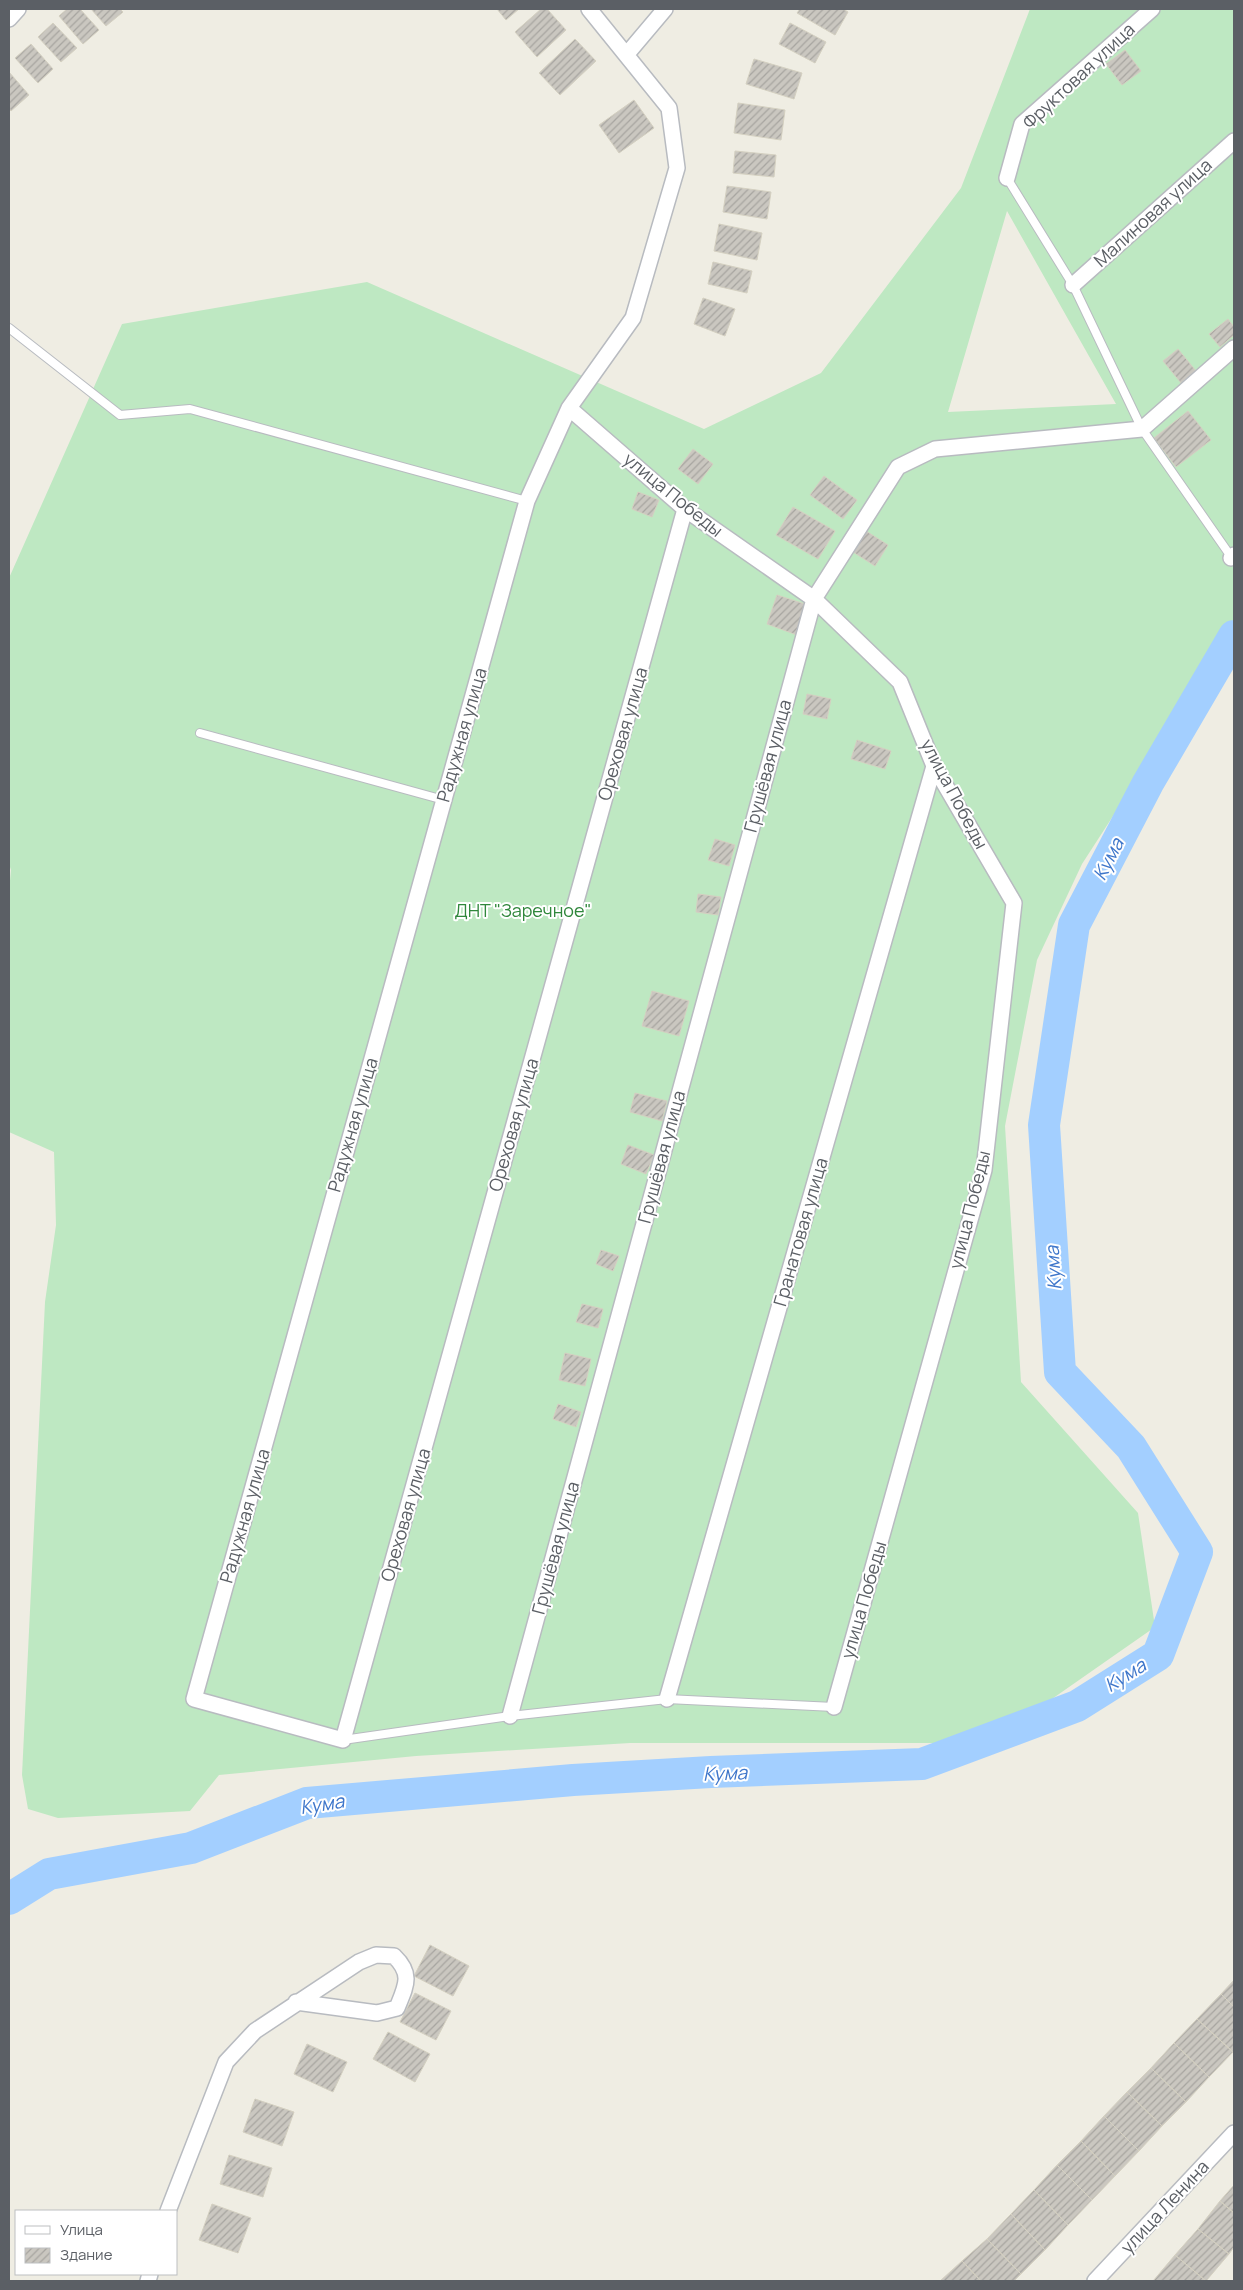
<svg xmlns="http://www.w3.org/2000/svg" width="1243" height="2290" viewBox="0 0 1243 2290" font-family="Manrope,sans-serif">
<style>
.garden{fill:#bee8c2;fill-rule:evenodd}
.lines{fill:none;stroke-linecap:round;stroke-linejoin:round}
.river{stroke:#a3cfff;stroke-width:32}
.building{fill:url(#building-hatch);stroke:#d4d0c1}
.lane-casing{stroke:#b8bbc0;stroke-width:10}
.street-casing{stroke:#b8bbc0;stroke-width:18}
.lane{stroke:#fff;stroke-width:8}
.street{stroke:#fff;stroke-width:15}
.labels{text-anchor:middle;stroke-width:4;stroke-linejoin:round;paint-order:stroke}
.street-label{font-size:18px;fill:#5b5f65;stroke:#fff}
.park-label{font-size:18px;fill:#30873c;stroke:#fff}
.water-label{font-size:19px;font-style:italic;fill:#3e76ca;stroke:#fff}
</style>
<defs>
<pattern id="building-hatch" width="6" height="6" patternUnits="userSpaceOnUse" patternTransform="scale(1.25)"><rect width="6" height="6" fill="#cac7c0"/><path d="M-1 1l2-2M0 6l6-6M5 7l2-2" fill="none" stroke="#a7a5a0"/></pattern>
</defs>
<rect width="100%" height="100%" fill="#efede3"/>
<path class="garden" d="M 1030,9 L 1234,9 L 1234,629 L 1082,864 L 1037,960 L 1005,1126 L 1021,1382 L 1138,1513 L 1155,1627 L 1049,1701 L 944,1743 L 630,1743 L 416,1756 L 219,1775 L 190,1811 L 58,1818 L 28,1809 L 22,1775 L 45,1302 L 56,1225 L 54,1152 L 9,1132 L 9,891 L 11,870 L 9,864 L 9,578 L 122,324 L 367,282 L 704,429 L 821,373 L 961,188 ZM 1007,211 L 1116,404 L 948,412 Z"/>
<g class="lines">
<path class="river" d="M 9,1899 L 49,1874 L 191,1848 L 307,1803 L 573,1780 L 711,1772 L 922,1764 L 1077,1706 L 1158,1655 L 1197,1552 L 1131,1447 L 1060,1372 L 1044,1125 L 1074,925 L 1148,783 L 1234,636"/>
</g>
<path class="building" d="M 67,9 L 80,9 L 99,30 L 83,44 L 59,16 Z
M 91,9 L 120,9 L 123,12 L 106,26 Z
M 497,9 L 519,9 L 506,20 Z
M 541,9 L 547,9 L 566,30 L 537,57 L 515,32 Z
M 800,9 L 843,9 L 848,12 L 835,35 L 797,13 Z
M 53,23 L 77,48 L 61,62 L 38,37 Z
M 790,23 L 826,42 L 815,63 L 779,44 Z
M 575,39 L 596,61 L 560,95 L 539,73 Z
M 31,44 L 53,69 L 38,83 L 15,58 Z
M 1125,50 L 1141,71 L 1122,85 L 1106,64 Z
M 754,59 L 802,73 L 794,99 L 746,84 Z
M 9,72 L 29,95 L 11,111 L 9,108 Z
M 634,100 L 654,128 L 619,153 L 599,125 Z
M 738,103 L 785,110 L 781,140 L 734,133 Z
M 735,151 L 776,155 L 774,177 L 733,173 Z
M 727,186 L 771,192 L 767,219 L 723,212 Z
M 719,224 L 762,233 L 757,260 L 714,251 Z
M 713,262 L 752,271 L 747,293 L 708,284 Z
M 703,298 L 735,309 L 725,336 L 694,324 Z
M 1228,319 L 1234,327 L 1234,335 L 1220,347 L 1209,334 Z
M 1178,349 L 1196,371 L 1181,383 L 1163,361 Z
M 1188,411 L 1211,440 L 1176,467 L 1154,438 Z
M 693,449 L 713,464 L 698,484 L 678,469 Z
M 824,476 L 857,500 L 843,519 L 810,495 Z
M 638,492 L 659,500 L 652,517 L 632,509 Z
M 793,507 L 835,531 L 818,559 L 776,535 Z
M 866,531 L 888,545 L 875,566 L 853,552 Z
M 777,595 L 808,605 L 797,635 L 767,624 Z
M 807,694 L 831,699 L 827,719 L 803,714 Z
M 857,740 L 891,751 L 885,769 L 851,759 Z
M 715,839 L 735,845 L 729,866 L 708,860 Z
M 698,894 L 721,897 L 718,915 L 696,912 Z
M 652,991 L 689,1001 L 679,1036 L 642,1026 Z
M 635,1093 L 667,1101 L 662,1121 L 630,1112 Z
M 628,1145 L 654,1155 L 646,1174 L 621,1164 Z
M 601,1250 L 619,1256 L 613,1271 L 596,1264 Z
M 582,1304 L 603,1309 L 598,1328 L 576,1322 Z
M 565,1353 L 591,1359 L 585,1386 L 559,1380 Z
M 558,1404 L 581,1412 L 576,1427 L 553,1419 Z
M 430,1945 L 469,1966 L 453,1996 L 414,1976 Z
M 1234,1980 L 1234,2007 L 1221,1994 Z
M 415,1993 L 451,2011 L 436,2040 L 400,2022 Z
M 1221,1994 L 1234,2007 L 1234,2050 L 1233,2052 L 1197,2019 Z
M 1197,2019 L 1233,2052 L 1209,2077 L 1174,2043 Z
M 388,2032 L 430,2054 L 415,2082 L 373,2059 Z
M 1174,2043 L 1209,2077 L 1186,2102 L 1151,2068 Z
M 307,2044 L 347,2062 L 333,2092 L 294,2074 Z
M 1151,2068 L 1186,2102 L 1162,2126 L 1127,2092 Z
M 1127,2092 L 1162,2126 L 1139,2151 L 1104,2116 Z
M 255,2099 L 294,2112 L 282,2146 L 243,2132 Z
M 1104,2116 L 1139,2151 L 1115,2176 L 1081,2141 Z
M 1081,2141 L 1115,2176 L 1092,2200 L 1057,2165 Z
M 229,2155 L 272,2168 L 263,2197 L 220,2184 Z
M 1057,2165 L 1092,2200 L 1068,2225 L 1034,2190 Z
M 1234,2185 L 1234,2213 L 1220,2201 Z
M 1034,2190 L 1068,2225 L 1045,2250 L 1011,2214 Z
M 1220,2201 L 1234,2213 L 1234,2247 L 1229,2254 L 1198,2229 Z
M 212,2204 L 251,2218 L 238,2253 L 199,2240 Z
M 1011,2214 L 1045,2250 L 1021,2274 L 987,2239 Z
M 1198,2229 L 1229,2254 L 1206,2281 L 1175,2255 Z
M 987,2239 L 1021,2274 L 1014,2281 L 981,2281 L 962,2261 Z
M 1175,2255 L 1206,2281 L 1153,2281 Z
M 962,2261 L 981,2281 L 940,2281 Z"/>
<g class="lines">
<defs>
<path id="lane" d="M 1007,178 L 1073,285 L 1142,429 L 1232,558
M 9,328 L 120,415 L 190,409 L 527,501
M 200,733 L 444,800
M 343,1740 L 510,1716 L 667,1699 L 834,1707"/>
<path id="street" d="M 589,9 L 669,108 L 677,168 L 633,318 L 569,408 L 527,501 L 194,1699 L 343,1740 L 685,509
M 9,19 L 18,9
M 627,54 L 665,9
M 1007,178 L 1022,124 L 1152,9
M 1073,285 L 1234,141
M 569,408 L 685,509 L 814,599 L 900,682 L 934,766 L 1014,903 L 984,1170 L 834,1707
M 1231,558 L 1234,555
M 667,1699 L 934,766
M 510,1716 L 814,599 L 898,467 L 935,449 L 1142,429 L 1234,348
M 168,2211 L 226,2062 L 255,2031 L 359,1962 L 376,1955 L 394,1956 C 413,1974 406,1986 397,2008 L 377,2013 L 296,2002
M 148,2281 L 150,2274
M 1095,2281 L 1234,2133"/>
</defs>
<use href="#lane" class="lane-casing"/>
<use href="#street" class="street-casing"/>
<use href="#lane" class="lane"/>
<use href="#street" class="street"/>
</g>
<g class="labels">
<g class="street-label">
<text transform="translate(1079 76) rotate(-43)" y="6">Фруктовая улица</text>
<text transform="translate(1153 213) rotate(-42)" y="6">Малиновая улица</text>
<text transform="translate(673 495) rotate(39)" y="6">улица Победы</text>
<text transform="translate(623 734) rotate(-74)" y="6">Ореховая улица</text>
<text transform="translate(462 735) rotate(-74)" y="6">Радужная улица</text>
<text transform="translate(768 766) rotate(-75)" y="6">Грушёвая улица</text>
<text transform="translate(954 794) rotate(62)" y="6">улица Победы</text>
<text transform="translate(353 1125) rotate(-74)" y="6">Радужная улица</text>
<text transform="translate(514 1125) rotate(-74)" y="6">Ореховая улица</text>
<text transform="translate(662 1157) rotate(-75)" y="6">Грушёвая улица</text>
<text transform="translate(970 1210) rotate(-76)" y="6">улица Победы</text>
<text transform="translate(801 1232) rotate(-74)" y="6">Гранатовая улица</text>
<text transform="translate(406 1515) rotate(-74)" y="6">Ореховая улица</text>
<text transform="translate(245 1516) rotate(-74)" y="6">Радужная улица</text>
<text transform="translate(556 1548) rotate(-75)" y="6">Грушёвая улица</text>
<text transform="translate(864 1600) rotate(-74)" y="6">улица Победы</text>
<text transform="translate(1165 2207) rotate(-47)" y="6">улица Ленина</text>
</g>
<g class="park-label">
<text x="523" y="917">ДНТ "Заречное"</text>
</g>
<g class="water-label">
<text transform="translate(1108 859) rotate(-63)" y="7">Кума</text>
<text transform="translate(1053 1268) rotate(-94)" y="7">Кума</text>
<text transform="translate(1125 1675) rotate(-32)" y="7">Кума</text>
<text transform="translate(725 1773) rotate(-2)" y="7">Кума</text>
<text transform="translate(322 1804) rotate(-9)" y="7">Кума</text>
</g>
</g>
<rect width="1243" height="2290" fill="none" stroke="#5b5f65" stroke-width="20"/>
<rect x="15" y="2210" width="162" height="65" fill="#ffffff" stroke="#bdbfc1"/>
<rect x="25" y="2226" width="25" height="8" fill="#ffffff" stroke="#bdbfc1"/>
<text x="60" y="2235" font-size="15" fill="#5b5f65">Улица</text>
<rect x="25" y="2248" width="25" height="15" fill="url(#building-hatch)" stroke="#bdbfc1"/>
<text x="60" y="2260" font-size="15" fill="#5b5f65">Здание</text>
</svg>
